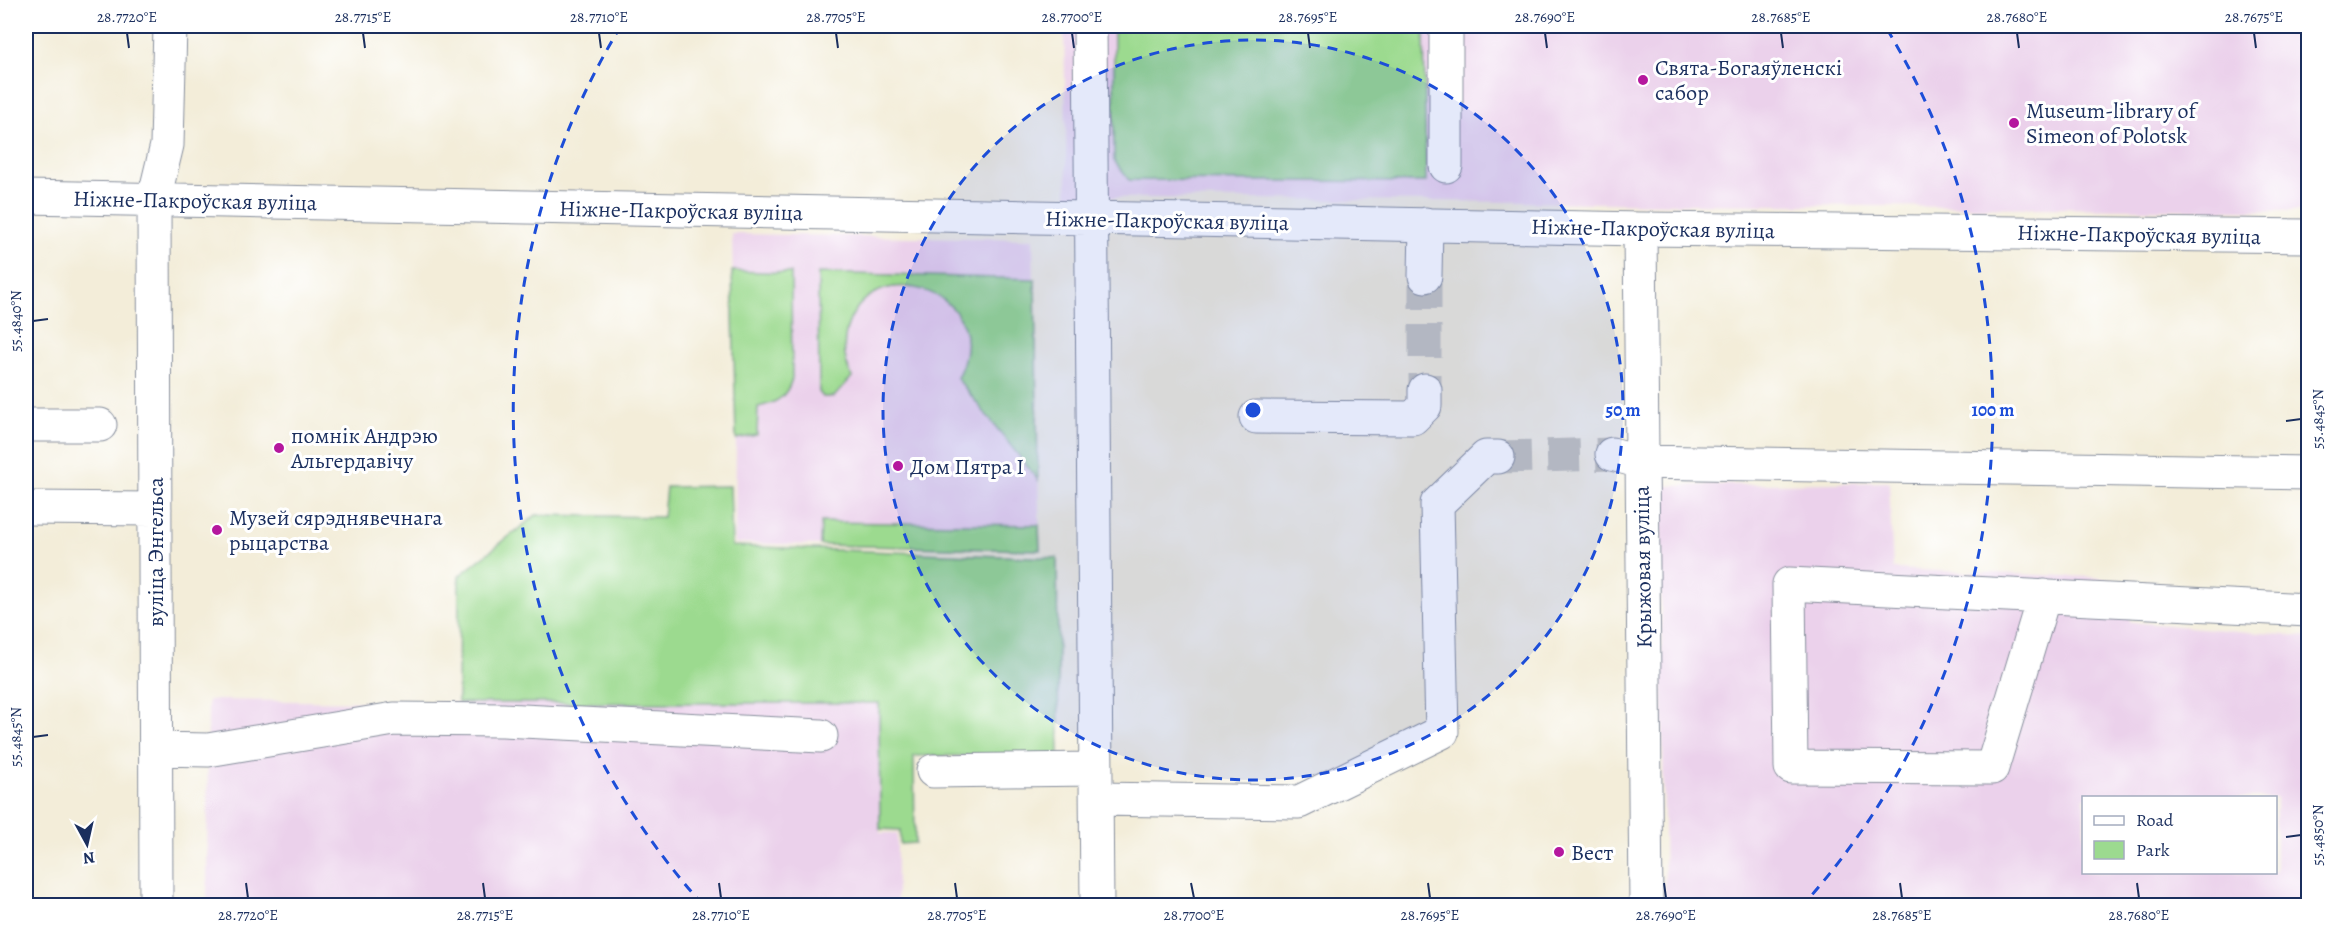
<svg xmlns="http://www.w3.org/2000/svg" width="2334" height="931" viewBox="0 0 2334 931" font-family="Alegreya,serif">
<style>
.built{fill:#ebd1eb;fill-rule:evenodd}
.green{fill:#9cda8f;stroke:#5c8476;stroke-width:1.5}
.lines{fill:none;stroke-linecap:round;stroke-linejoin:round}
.minor-tunnel{stroke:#c8c7c0;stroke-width:33;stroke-dasharray:33 16;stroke-linecap:butt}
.minor-casing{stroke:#878e9c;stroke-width:35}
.minor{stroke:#fff;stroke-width:33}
.ticks{fill:none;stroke:#1b2f5e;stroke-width:2}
.ring{fill:none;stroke:#1d4ed8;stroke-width:3;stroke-dasharray:10 8}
.poi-dot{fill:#b5179e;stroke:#fff;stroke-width:2}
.labels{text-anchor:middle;stroke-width:6;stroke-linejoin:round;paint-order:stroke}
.poi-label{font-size:22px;fill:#1b2f5e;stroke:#fff;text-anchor:start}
.street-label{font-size:22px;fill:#1b2f5e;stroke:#fff}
.centre{fill:#1d4ed8;stroke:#fff;stroke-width:3}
.ring-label{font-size:18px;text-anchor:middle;font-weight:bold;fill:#1d4ed8;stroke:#fff;stroke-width:6;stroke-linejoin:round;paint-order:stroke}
.neatline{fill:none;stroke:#1b2f5e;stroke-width:2}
.ticks-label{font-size:15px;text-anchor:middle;fill:#1b2f5e}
</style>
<rect width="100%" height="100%" fill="#fff"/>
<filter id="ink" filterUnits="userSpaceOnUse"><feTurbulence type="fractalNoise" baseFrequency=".0167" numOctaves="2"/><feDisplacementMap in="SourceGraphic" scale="12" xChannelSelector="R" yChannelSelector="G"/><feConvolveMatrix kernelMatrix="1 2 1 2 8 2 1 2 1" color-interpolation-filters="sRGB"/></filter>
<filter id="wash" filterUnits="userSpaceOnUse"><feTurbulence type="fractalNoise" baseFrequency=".008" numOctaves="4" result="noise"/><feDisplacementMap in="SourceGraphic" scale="24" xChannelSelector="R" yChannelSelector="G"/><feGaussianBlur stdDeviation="1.35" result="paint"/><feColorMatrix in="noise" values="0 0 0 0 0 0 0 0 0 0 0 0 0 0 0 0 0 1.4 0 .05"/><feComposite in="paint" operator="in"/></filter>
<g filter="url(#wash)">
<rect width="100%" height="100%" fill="#f3edd9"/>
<path class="built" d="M 1064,26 L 2308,26 L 2308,211 L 1067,197 Z
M 732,234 L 1033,239 L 1040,550 L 735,543 L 736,439 Z
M 1889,482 L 1893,569 L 2091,577 L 2126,582 L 2130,622 L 2308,637 L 2308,905 L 1665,905 L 1660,486 ZM 2084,798 L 2276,798 L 2276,872 L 2084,872 Z
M 467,596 L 879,602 L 880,833 L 897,833 L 897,905 L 207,906 L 208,700 L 458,703 Z"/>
<path class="green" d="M 1114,26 L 1424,26 L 1426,182 L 1129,180 L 1114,161 Z
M 732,271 L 791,273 L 792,379 C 786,398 776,403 758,407 L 757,435 L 736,439 Z
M 818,273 L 1035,279 L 1038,480 L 957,378 C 960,371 964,363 965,356 C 980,288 870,255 847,328 C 842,345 844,361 852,377 L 834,397 L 823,397 L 819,392 Z
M 730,486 L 732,546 L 1057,558 L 1059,755 L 914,756 L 915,843 L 900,844 L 900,830 L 880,829 L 879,703 L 458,703 L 459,576 L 536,515 L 663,517 L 666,487 Z
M 821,522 L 1039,525 L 1040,550 L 820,545 Z"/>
</g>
<g filter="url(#ink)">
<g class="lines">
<path class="minor-tunnel" d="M 1425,276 L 1425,390
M 1498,457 L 1612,454"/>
<defs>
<path id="minor" d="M 1090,26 L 1097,906
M 1446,166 L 1446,26
M 26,197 L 1640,229 L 2308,236
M 1640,229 L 1646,906
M 1425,276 L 1426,224
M 1256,417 L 1413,418 L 1425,406 L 1425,390
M 26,425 L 100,425
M 1612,454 L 1641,462 L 2308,473
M 26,508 L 155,509
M 2044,596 L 1992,768 L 1791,767 L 1789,584 L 2308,610
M 156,749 L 208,750 L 394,719 L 503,720 L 821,736
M 933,771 L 1096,769
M 1097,799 L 1299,802 L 1442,732 L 1437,504 L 1486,457 L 1498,457
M 156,906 L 154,199 L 167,145 L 170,26"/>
</defs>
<use href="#minor" class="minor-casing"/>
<use href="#minor" class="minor"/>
</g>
</g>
<path class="ticks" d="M 127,33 L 129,48M 363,33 L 365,48M 599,33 L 601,48M 836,33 L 838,48M 1072,33 L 1074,48M 1308,33 L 1310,48M 1545,33 L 1547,48M 1781,33 L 1783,48M 2017,33 L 2019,48M 2254,33 L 2256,48M 33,321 L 48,319M 2286,421 L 2301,419M 33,737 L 48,735M 2286,837 L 2301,835M 246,883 L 248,898M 483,883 L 485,898M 719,883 L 721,898M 955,883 L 957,898M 1191,883 L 1194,898M 1428,883 L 1430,898M 1664,883 L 1666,898M 1900,883 L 1902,898M 2137,883 L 2139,898"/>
<circle cx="1253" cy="410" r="370" fill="#1d4ed8" fill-opacity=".12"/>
<g class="ring">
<circle cx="1253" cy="410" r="370"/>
<path d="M703 905A740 740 0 0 1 619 29M1887 29A740 740 0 0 1 1803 905"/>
</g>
<g class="poi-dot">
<circle cx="1643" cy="80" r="6"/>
<circle cx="2014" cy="123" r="6"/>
<circle cx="279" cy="448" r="6"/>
<circle cx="898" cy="466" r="6"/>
<circle cx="217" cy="530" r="6"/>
<circle cx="1559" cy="852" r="6"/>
</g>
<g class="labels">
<g class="poi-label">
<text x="1655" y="75">Свята-Богаяўленскі<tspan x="1655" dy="25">сабор</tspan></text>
<text x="2026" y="118">Museum-library of<tspan x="2026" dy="25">Simeon of Polotsk</tspan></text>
<text x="291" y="443">помнік Андрэю<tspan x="291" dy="25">Альгердавічу</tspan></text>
<text x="910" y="474">Дом Пятра І</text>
<text x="229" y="525">Музей сярэднявечнага<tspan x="229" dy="25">рыцарства</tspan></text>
<text x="1571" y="860">Вест</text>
</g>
<g class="street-label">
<text transform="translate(195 200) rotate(1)" y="8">Ніжне-Пакроўская вуліца</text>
<text transform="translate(681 210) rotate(1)" y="8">Ніжне-Пакроўская вуліца</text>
<text transform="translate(1167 220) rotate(1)" y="8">Ніжне-Пакроўская вуліца</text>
<text transform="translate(1653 228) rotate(1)" y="8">Ніжне-Пакроўская вуліца</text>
<text transform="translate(2139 234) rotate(1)" y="8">Ніжне-Пакроўская вуліца</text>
<text transform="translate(155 552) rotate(-90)" y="8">вуліца Энгельса</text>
<text transform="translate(1642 567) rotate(-91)" y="8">Крыжовая вуліца</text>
</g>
</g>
<circle cx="1253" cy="410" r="9" class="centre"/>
<g class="ring-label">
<text x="1623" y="416">50 m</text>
<text x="1993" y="416">100 m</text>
</g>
<rect width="2334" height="931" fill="none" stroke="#fff" stroke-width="66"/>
<rect x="2082" y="796" width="195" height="78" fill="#ffffff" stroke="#a4acbf" stroke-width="1.5"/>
<rect x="2094" y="816" width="30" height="9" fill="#ffffff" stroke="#a4acbf" stroke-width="1.5"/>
<text x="2136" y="826" font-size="18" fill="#1b2f5e">Road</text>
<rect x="2094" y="841" width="30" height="18" fill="#9cda8f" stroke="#a4acbf" stroke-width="1.5"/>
<text x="2136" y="856" font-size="18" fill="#1b2f5e">Park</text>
<g transform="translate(87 844) rotate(172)" stroke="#ffffff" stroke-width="4.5" paint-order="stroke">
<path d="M0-4.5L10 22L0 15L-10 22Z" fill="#1b2f5e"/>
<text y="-9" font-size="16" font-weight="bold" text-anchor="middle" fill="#1b2f5e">N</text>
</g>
<rect x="33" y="33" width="2268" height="865" class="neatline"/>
<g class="ticks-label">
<text x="127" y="22">28.7720°E</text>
<text x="363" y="22">28.7715°E</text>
<text x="599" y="22">28.7710°E</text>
<text x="836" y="22">28.7705°E</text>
<text x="1072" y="22">28.7700°E</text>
<text x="1308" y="22">28.7695°E</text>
<text x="1545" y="22">28.7690°E</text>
<text x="1781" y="22">28.7685°E</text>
<text x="2017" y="22">28.7680°E</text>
<text x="2254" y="22">28.7675°E</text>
<text transform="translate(16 321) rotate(-90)" y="5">55.4840°N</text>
<text transform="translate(2318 419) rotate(-90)" y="5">55.4845°N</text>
<text transform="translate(16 737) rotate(-90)" y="5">55.4845°N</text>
<text transform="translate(2318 835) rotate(-90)" y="5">55.4850°N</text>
<text x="248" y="920">28.7720°E</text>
<text x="485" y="920">28.7715°E</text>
<text x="721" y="920">28.7710°E</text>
<text x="957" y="920">28.7705°E</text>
<text x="1194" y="920">28.7700°E</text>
<text x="1430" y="920">28.7695°E</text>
<text x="1666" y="920">28.7690°E</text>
<text x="1902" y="920">28.7685°E</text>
<text x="2139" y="920">28.7680°E</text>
</g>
</svg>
